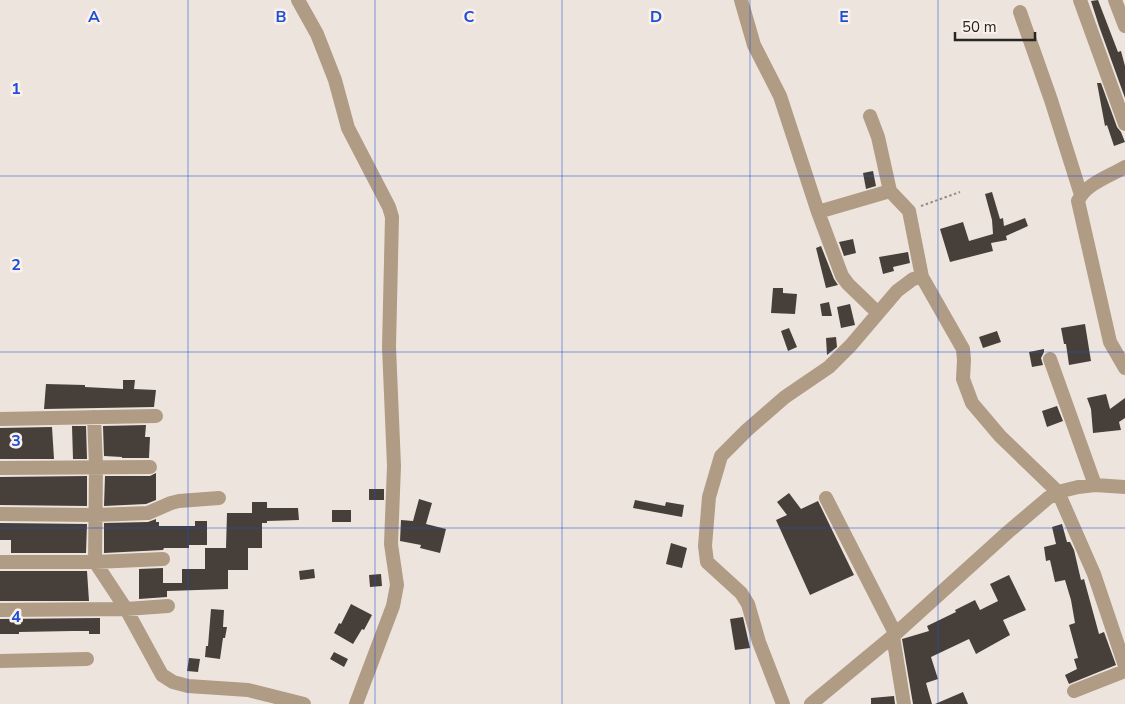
<svg xmlns="http://www.w3.org/2000/svg" width="1125" height="704" viewBox="0 0 1125 704" font-family="'Nunito Sans',sans-serif">
<style>
.building{fill:#47403a}
.lines{fill:none;stroke-linecap:round;stroke-linejoin:round}
.path{stroke:#918b86;stroke-width:2;stroke-dasharray:2.5 2.5;stroke-linecap:butt}
.minor{stroke:#b09b85;stroke-width:14}
.grid{fill:none;stroke:#1d4ed8;stroke-width:1;stroke-opacity:0.55}
.grid-label{font-size:16px;text-anchor:middle;font-weight:bold;fill:#1d4ed8;stroke:#faf2ea;stroke-width:5;stroke-linejoin:round;paint-order:stroke}
</style>
<rect width="100%" height="100%" fill="#ede5dd"/>
<path class="building" d="M 1098,0 L 1118,52 L 1121,51 L 1125,66 L 1125,98 L 1099,26 L 1091,1 Z
M 1097,83 L 1101,83 L 1117,127 L 1121,132 L 1125,142 L 1114,146 L 1107,125 L 1105,126 Z
M 873,171 L 876,186 L 866,189 L 863,173 Z
M 992,192 L 1000,219 L 1003,218 L 1004,226 L 1025,218 L 1028,226 L 1006,236 L 1007,240 L 991,243 L 993,251 L 950,262 L 940,229 L 963,222 L 969,241 L 993,234 L 992,220 L 985,194 Z
M 853,239 L 856,253 L 844,256 L 839,242 Z
M 821,246 L 834,279 L 838,285 L 826,288 L 816,248 Z
M 908,252 L 910,263 L 893,267 L 894,271 L 883,274 L 879,257 Z
M 773,288 L 783,288 L 783,293 L 797,294 L 795,314 L 771,313 Z
M 829,302 L 832,316 L 822,316 L 820,304 Z
M 850,304 L 855,325 L 841,328 L 837,307 Z
M 1085,324 L 1091,361 L 1069,365 L 1066,344 L 1064,344 L 1061,328 Z
M 789,328 L 797,347 L 788,351 L 781,331 Z
M 997,331 L 1001,342 L 983,348 L 979,337 Z
M 836,337 L 837,347 L 827,355 L 826,338 Z
M 1044,349 L 1044,352 L 1041,358 L 1043,365 L 1032,367 L 1029,352 Z
M 123,380 L 135,380 L 134,389 L 156,390 L 154,407 L 44,409 L 46,384 L 85,385 L 85,387 L 123,389 Z
M 1106,394 L 1110,409 L 1125,398 L 1125,418 L 1119,422 L 1121,430 L 1093,433 L 1091,409 L 1087,398 Z
M 1057,406 L 1063,421 L 1047,427 L 1042,411 Z
M 146,425 L 145,437 L 150,437 L 149,458 L 122,458 L 122,457 L 104,456 L 103,426 Z
M 72,426 L 86,426 L 87,459 L 73,459 Z
M 52,427 L 54,459 L 0,459 L 0,428 Z
M 156,473 L 156,500 L 146,504 L 104,506 L 105,476 L 150,476 Z
M 87,476 L 87,506 L 0,505 L 0,477 Z
M 369,489 L 384,489 L 384,500 L 369,500 Z
M 789,493 L 801,509 L 818,501 L 854,575 L 810,595 L 776,520 L 787,515 L 777,502 Z
M 419,499 L 432,503 L 426,524 L 446,529 L 440,553 L 420,548 L 421,545 L 400,541 L 401,520 L 413,521 Z
M 635,500 L 665,506 L 666,502 L 684,505 L 682,517 L 633,508 Z
M 252,502 L 267,502 L 267,508 L 298,508 L 299,520 L 267,521 L 267,523 L 262,523 L 262,548 L 248,548 L 248,570 L 228,570 L 228,589 L 167,591 L 167,597 L 139,599 L 139,569 L 163,568 L 163,583 L 182,583 L 182,569 L 205,569 L 205,548 L 226,548 L 227,513 L 252,513 Z
M 332,510 L 351,510 L 351,522 L 332,522 Z
M 156,519 L 156,522 L 159,522 L 159,526 L 195,526 L 195,521 L 207,521 L 207,545 L 189,545 L 189,548 L 164,548 L 163,550 L 104,553 L 104,523 L 148,522 Z
M 0,523 L 87,524 L 86,553 L 11,553 L 11,540 L 0,540 Z
M 1062,524 L 1067,542 L 1070,542 L 1074,550 L 1081,580 L 1084,579 L 1099,634 L 1104,632 L 1116,665 L 1069,684 L 1065,675 L 1077,669 L 1074,659 L 1078,658 L 1069,625 L 1075,623 L 1071,600 L 1065,580 L 1055,582 L 1050,560 L 1046,561 L 1044,547 L 1056,544 L 1052,527 Z
M 671,543 L 687,548 L 682,568 L 666,564 Z
M 314,569 L 315,578 L 300,580 L 299,571 Z
M 0,571 L 87,571 L 89,601 L 0,601 Z
M 381,574 L 382,586 L 370,587 L 369,575 Z
M 1009,575 L 1026,610 L 1003,620 L 1010,635 L 976,654 L 969,639 L 931,657 L 938,679 L 926,683 L 932,704 L 913,704 L 902,639 L 929,631 L 927,626 L 956,612 L 955,610 L 975,600 L 980,610 L 998,601 L 990,584 Z
M 351,604 L 372,615 L 364,630 L 362,629 L 353,644 L 334,633 L 339,623 L 341,624 Z
M 211,609 L 224,610 L 223,627 L 227,627 L 225,638 L 223,638 L 220,659 L 205,657 L 206,646 L 208,646 Z
M 743,617 L 750,648 L 735,650 L 730,619 Z
M 100,618 L 100,634 L 89,634 L 89,631 L 73,631 L 19,632 L 19,634 L 0,634 L 0,619 Z
M 334,652 L 348,659 L 344,667 L 330,659 Z
M 189,658 L 200,659 L 198,672 L 187,671 Z
M 963,692 L 968,704 L 935,704 Z
M 894,696 L 895,704 L 871,704 L 871,698 Z"/>
<g class="lines">
<path class="path" d="M 921,206 L 960,192"/>
<path class="minor" d="M 298,0 L 317,34 L 335,80 L 348,128 L 389,207 L 392,217 L 389,347 L 394,466 L 391,544 L 397,585 L 393,606 L 356,704
M 741,0 L 754,45 L 780,96 L 818,212 L 842,276 L 848,284 L 878,313
M 1080,0 L 1125,124
M 1115,0 L 1125,26
M 1020,12 L 1051,100 L 1081,195
M 1125,167 C 1110,176 1085,184 1078,201 L 1110,342 L 1125,368
M 818,212 L 890,191
M 922,277 L 963,349 L 964,360 L 963,379 L 972,403 L 1000,436 L 1058,492 L 1094,574 L 1125,666
M 1050,359 L 1095,485
M 94,417 L 96,466 L 95,562 L 126,609 L 162,675 L 173,682 L 188,686 L 248,690 L 304,704
M 0,419 L 156,416
M 0,468 L 150,467
M 826,498 L 895,633
M 0,514 L 95,515 L 148,513 L 171,503 L 179,501 L 219,498
M 0,562 L 95,562 L 163,559
M 0,610 L 126,609 L 168,606
M 893,636 L 904,704
M 0,661 L 87,659
M 1074,691 L 1125,671
M 783,704 L 759,642 L 748,604 L 741,593 L 707,562 L 705,546 L 709,497 L 721,456 L 747,430 L 785,397 L 829,367 L 851,345 L 897,291 L 913,279 L 922,277 L 909,211 L 890,191 L 878,137 L 870,116
M 811,704 L 893,636 L 1008,532 L 1048,498 L 1058,492 L 1078,487 L 1095,485 L 1125,487"/>
</g>
<path class="grid" d="M 188,0 L 188,704M 375,0 L 375,704M 562,0 L 562,704M 750,0 L 750,704M 938,0 L 938,704M 0,176 L 1125,176M 0,352 L 1125,352M 0,528 L 1125,528"/>
<g class="grid-label">
<text x="94" y="22">A</text>
<text x="281" y="22">B</text>
<text x="469" y="22">C</text>
<text x="656" y="22">D</text>
<text x="844" y="22">E</text>
<text x="16" y="94">1</text>
<text x="16" y="270">2</text>
<text x="16" y="446">3</text>
<text x="16" y="622">4</text>
</g>
<path d="M955 32v8h80v-8" fill="none" stroke="#282522" stroke-width="2.5"/>
<text x="962" y="32" font-size="15" fill="#282522" stroke="#faf2ea" stroke-width="4" paint-order="stroke">50 m</text>
</svg>
